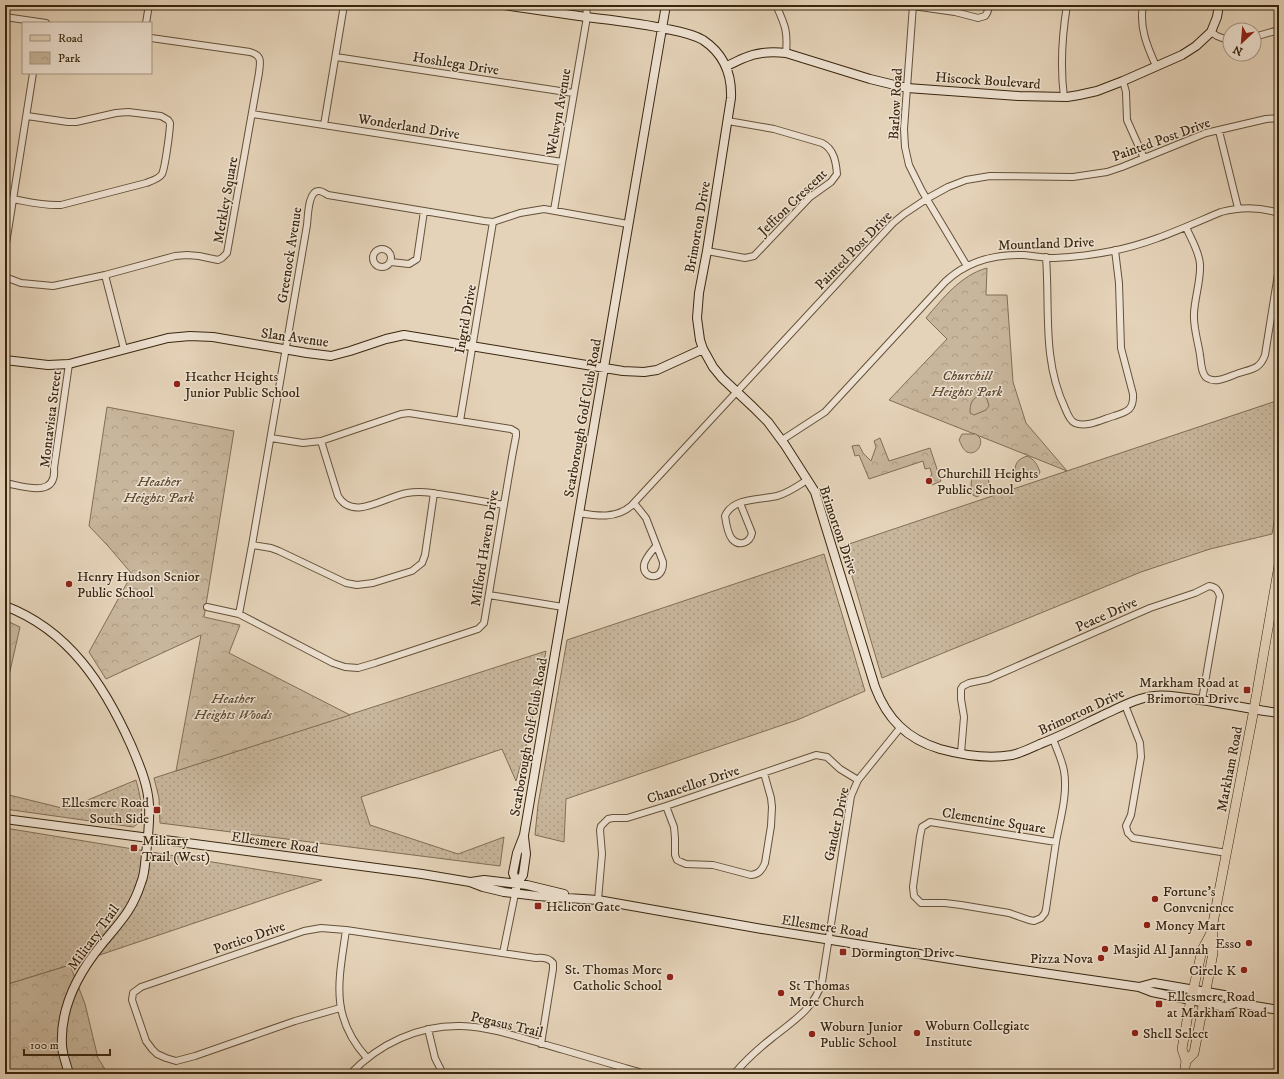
<svg xmlns="http://www.w3.org/2000/svg" width="1284" height="1079" viewBox="0 0 1284 1079" font-family="'IM FELL DW Pica',serif">
<style>
.grass{fill:url(#grass-dots);stroke:#806e55}
.park{fill:url(#park-crowns);stroke:#806e55}
.pitch{fill:#c8b69c;stroke:#806e55}
.lines{fill:none;stroke-linecap:round;stroke-linejoin:round}
.street-casing{stroke:#645139;stroke-width:8}
.secondary-casing{stroke:#39260e;stroke-width:10}
.primary-casing{stroke:#39260e;stroke-width:10}
.street{stroke:#eee2d2;stroke-width:6}
.secondary{stroke:#eee2d2;stroke-width:8}
.primary{stroke:#e5d3b9;stroke-width:9}
.poi-dot{fill:#8f2418;stroke:#eee2d2;stroke-width:1.5}
.labels{text-anchor:middle;stroke-width:3;stroke-linejoin:round;paint-order:stroke}
.street-label{font-size:14px;fill:#39260e;stroke:#eee2d2}
.park-label{font-size:14px;font-style:italic;fill:#5d4a32;stroke:#eee2d2}
.poi-label{font-size:14px;fill:#39260e;stroke:#eee2d2;text-anchor:start}
</style>
<defs>
<pattern id="grass-dots" width="8" height="8" patternUnits="userSpaceOnUse"><rect width="8" height="8" fill="#c8b69c"/><path d="M2 2h.1M6 6h.1" fill="none" stroke="#ad9c85" stroke-width="1.8" stroke-linecap="round"/></pattern>
<pattern id="park-crowns" width="20" height="18" patternUnits="userSpaceOnUse"><rect width="20" height="18" fill="#c8b69c"/><path d="M2 6a3 3 0 1 1 6 0M12 15a3 3 0 1 1 6 0" fill="none" stroke="#ad9c85"/></pattern>
</defs>
<rect width="100%" height="100%" fill="#e5d3b9"/>
<filter id="stains"><feTurbulence type="fractalNoise" baseFrequency=".005" numOctaves="4"/><feColorMatrix values="0 0 0 0 .2 0 0 0 0 .09 0 0 0 0 .02 0 0 0 .5 -.17"/></filter>
<radialGradient id="worn" r=".72"><stop offset=".6" stop-color="#630" stop-opacity="0"/><stop offset="1" stop-color="#630" stop-opacity=".3"/></radialGradient>
<path class="grass" d="M 1279,400 L 1279,494 L 1272,534 L 1210,549 L 1141,572 L 882,678 L 843,546 Z
M 824,554 L 865,691 L 797,720 L 566,799 L 564,842 L 535,835 L 538,805 L 567,640 Z
M 546,651 L 528,739 L 516,781 L 502,749 L 361,797 L 370,825 L 458,854 L 504,837 L 500,866 L 160,823 L 159,798 L 154,778 Z
M 136,780 C 139,792 148,820 133,827 L 5,809 L 5,794 L 66,809 Z
M 5,828 L 322,880 L 70,965 L 5,985 Z"/>
<path class="park" d="M 987,268 L 986,295 L 1007,295 L 1013,382 L 1026,423 L 1067,471 L 889,400 L 947,339 L 926,318 C 943,298 961,275 987,268 Z
M 107,407 L 234,431 L 204,617 L 240,625 L 229,653 L 350,715 L 176,771 L 201,635 L 106,679 L 89,652 L 132,574 L 108,546 L 89,526 Z
M 880,438 L 889,461 L 930,448 L 941,481 L 932,485 L 929,477 L 932,475 L 930,468 L 925,469 L 923,461 L 869,479 L 859,455 L 855,456 L 852,446 L 859,445 L 863,453 L 871,461 L 876,447 L 874,441 Z
M 5,620 L 20,627 L 5,693 Z
M 70,965 L 85,1004 L 98,1058 L 108,1074 L 5,1074 L 5,985 Z"/>
<path class="pitch" d="M 978,396 L 984,396 L 987,399 L 989,406 L 986,410 L 974,415 L 970,413 C 970,405 971,400 978,396 Z
M 962,434 L 976,434 L 980,438 C 983,445 976,456 967,452 C 963,450 961,444 959,440 Z
M 1027,456 C 1035,460 1037,464 1040,472 L 1037,478 C 1028,481 1021,478 1015,471 C 1015,462 1019,459 1027,456 Z
M 976,473 C 983,473 985,476 989,481 C 988,490 984,492 977,497 L 973,495 C 971,486 969,480 976,473 Z"/>
<g class="lines">
<defs>
<path id="street" d="M 776,5 C 785,25 788,31 786,53
M 906,5 L 955,12 L 978,18 L 985,16 L 987,13 L 990,5
M 913,5 L 904,129 L 905,147 L 909,165 L 922,191 L 967,266
M 1143,5 C 1139,27 1147,46 1156,66
M 5,17 L 46,23
M 146,23 L 149,5
M 1211,32 L 1217,36 L 1230,41
M 1254,37 L 1279,30
M 336,57 L 573,93
M 1123,81 L 1126,92 L 1127,120 L 1144,158
M 1064,97 C 1060,66 1062,36 1067,5
M 252,114 L 562,162
M 324,125 L 344,5
M 1219,131 L 1238,208
M 13,199 C 29,202 44,206 61,205 L 146,183 C 151,181 159,179 162,174 C 165,168 170,131 170,123 L 168,120 L 161,116 L 128,112 L 116,113 L 76,122 L 68,122 L 27,116
M 554,210 L 587,17 L 586,5
M 1186,227 C 1191,239 1199,251 1200,264 C 1201,280 1195,296 1194,313 C 1193,327 1198,341 1200,355 C 1201,361 1201,374 1207,378 C 1216,384 1230,376 1239,373 C 1252,369 1260,369 1265,355 L 1279,268
M373 258a9 9 0 1 1 18 0a9 9 0 1 1-18 0Z
M 5,250 L 33,73
M 707,251 L 745,258 L 754,256 L 810,197 L 831,182 L 837,174 C 836,162 834,149 822,143 L 774,129 L 728,121
M 1046,257 C 1050,309 1042,360 1065,408 C 1067,413 1070,421 1075,423 C 1087,428 1103,419 1114,416 C 1127,412 1134,410 1133,394 L 1121,348 L 1119,283 L 1115,250
M 391,262 L 409,264 L 417,259 L 424,211
M 105,275 L 124,349
M 5,277 L 21,283 L 53,286 L 105,275 L 175,256 L 187,255 L 199,256 L 218,260 L 222,258 L 227,253 L 259,73 C 260,62 263,56 250,52 L 151,38
M 460,421 L 493,222
M 782,440 L 825,412 L 945,282 C 967,261 993,254 1024,255 C 1034,256 1044,258 1054,258 C 1074,257 1093,255 1112,251 C 1150,244 1185,227 1221,212 C 1240,207 1260,207 1279,213
M 321,441 L 338,496 C 353,522 386,496 407,493 C 423,490 437,494 452,496 C 469,499 487,502 504,505
M 5,483 C 23,486 57,499 54,468 L 69,364
M 634,503 L 646,518 L 663,562 C 664,582 642,579 644,565 C 645,558 652,551 656,546
M 740,503 L 752,533 C 750,543 739,547 732,539 C 728,534 726,523 725,516 C 733,497 761,500 777,496 C 788,493 798,486 807,480
M 579,513 C 597,516 616,519 631,506 L 893,223 L 904,214 L 928,198 L 948,187 L 966,180 L 990,176 L 1073,177 L 1107,172 L 1122,167 L 1206,133 L 1266,119 L 1279,118
M 252,545 L 271,548 L 279,551 L 346,583 L 357,585 L 373,583 L 412,571 L 422,563 L 425,555 L 434,493
M 489,595 L 563,607
M 207,607 L 239,614 L 333,663 L 345,667 L 358,668 L 375,663 L 472,631 L 478,629 L 484,623 L 512,457 L 516,436 L 516,432 L 511,429 L 409,413 L 401,414 L 321,441 L 303,443 L 271,438
M 239,614 L 252,545 L 307,225 C 308,217 308,190 319,191 C 322,191 326,194 328,195 L 484,221 L 493,222 L 520,213 L 544,209 L 628,224
M 1125,705 L 1140,743 L 1141,757 L 1131,815 L 1126,826 L 1128,833 L 1133,838 L 1227,853
M 1053,739 C 1057,750 1062,760 1064,771 C 1068,794 1060,820 1056,842 L 930,822 L 922,827 L 920,836 L 913,887 L 914,896 L 921,903 L 945,903 L 961,905 L 1009,913 L 1029,920 L 1034,921 L 1041,918 L 1045,913 L 1046,909 L 1056,842
M 961,753 L 964,717 L 961,699 L 961,689 L 963,686 L 969,683 L 988,679 L 1150,608 L 1195,593 L 1209,586 C 1216,587 1218,590 1220,596 L 1202,700
M 666,806 L 674,827 L 675,838 L 675,855 L 677,860 L 681,862 L 686,864 L 713,865 L 751,875 C 759,874 762,870 765,863 L 771,826 L 772,807 L 771,798 L 764,773
M 598,900 L 602,854 L 600,830 L 601,826 L 608,819 L 613,818 L 627,818 L 666,806 L 816,755 L 827,757 L 840,769 L 858,780
M 346,930 C 339,980 329,1016 367,1058
M 503,953 L 515,894
M 340,1008 L 295,1021 L 195,1056 L 176,1061 L 166,1058 L 157,1054 L 152,1049 L 146,1041 L 132,1000 L 133,993 L 141,987 L 304,931 L 321,928 L 346,930 L 536,958 C 543,957 549,958 553,963 L 553,969 L 541,1044
M 428,1029 L 435,1058 L 443,1074
M 350,1074 C 379,1044 418,1025 461,1026 C 495,1027 530,1041 564,1050 C 584,1056 604,1062 625,1068 C 631,1070 638,1071 645,1074
M 734,1074 C 745,1061 758,1049 772,1038 C 793,1021 814,1009 822,982 L 851,796 L 858,780 L 900,728"/>
<path id="secondary" d="M 504,5 C 532,9 559,13 586,17 C 612,20 637,23 662,28 C 676,31 691,33 703,40 C 724,54 732,74 731,98 L 707,251 L 699,293 L 697,318 L 700,340 L 703,349 L 713,367 L 722,378 L 753,407 L 768,422 L 785,445 L 815,492 L 875,687 C 887,719 907,739 940,749 C 962,755 989,759 1012,755 C 1021,753 1031,748 1040,744 C 1061,736 1082,725 1103,715 C 1119,708 1136,698 1154,696 C 1165,694 1176,697 1187,698 C 1218,702 1248,709 1279,713
M 726,66 C 733,64 738,60 744,58 C 758,52 771,51 786,53 L 870,79 L 907,88 L 1019,96 L 1067,97 L 1079,95 L 1097,91 L 1123,81 L 1182,55 L 1196,46 L 1211,32 L 1217,17 L 1219,5
M 5,360 L 48,365 L 69,364 L 168,338 L 190,336 L 213,337 L 307,353 L 331,356 L 350,351 L 386,339 L 404,335 L 623,371 L 644,372 L 657,370 L 703,349
M 5,606 C 69,630 104,685 131,745 C 139,764 148,784 149,805 C 150,822 148,838 146,854 C 145,863 145,874 141,883 C 132,911 120,922 102,944 C 79,972 60,1007 62,1045 C 62,1054 67,1065 69,1074
M 5,819 L 422,874 L 470,882 L 483,887 L 504,892 L 537,896 L 598,900 L 762,929 L 982,964 L 1139,987 L 1152,992 L 1225,1007 L 1236,1003
M 471,882 L 484,880 L 527,885 L 564,894
M 517,884 L 523,875 L 526,854 L 524,837
M 515,894 L 517,884 L 513,873 L 517,853 L 524,835 L 666,5
M 1139,987 L 1154,983 L 1224,995 L 1236,1003 L 1279,1010"/>
<path id="primary" d="M 1186,1061 L 1194,1053 L 1213,953 L 1213,923 L 1254,709 L 1279,565
M 1184,1074 L 1186,1061 L 1182,1049 L 1189,1009 L 1202,950 L 1212,931"/>
</defs>
<use href="#street" class="street-casing"/>
<use href="#secondary" class="secondary-casing"/>
<use href="#primary" class="primary-casing"/>
<use href="#street" class="street"/>
<use href="#secondary" class="secondary"/>
<use href="#primary" class="primary"/>
</g>
<g class="poi-dot">
<circle cx="177" cy="384" r="4"/>
<circle cx="929" cy="481" r="4"/>
<circle cx="69" cy="584" r="4"/>
<rect x="1243" y="686" width="8" height="8" rx="2"/>
<rect x="153" y="806" width="8" height="8" rx="2"/>
<rect x="130" y="844" width="8" height="8" rx="2"/>
<circle cx="1155" cy="899" r="4"/>
<rect x="534" y="902" width="8" height="8" rx="2"/>
<circle cx="1147" cy="925" r="4"/>
<circle cx="1249" cy="943" r="4"/>
<circle cx="1105" cy="949" r="4"/>
<rect x="839" y="948" width="8" height="8" rx="2"/>
<circle cx="1101" cy="958" r="4"/>
<circle cx="1244" cy="970" r="4"/>
<circle cx="670" cy="977" r="4"/>
<circle cx="781" cy="993" r="4"/>
<rect x="1155" y="1000" width="8" height="8" rx="2"/>
<circle cx="917" cy="1033" r="4"/>
<circle cx="1135" cy="1033" r="4"/>
<circle cx="812" cy="1034" r="4"/>
</g>
<g class="labels">
<g class="street-label">
<text transform="translate(456 63) rotate(9)" y="5">Hoshlega Drive</text>
<text transform="translate(988 80) rotate(4)" y="5">Hiscock Boulevard</text>
<text transform="translate(895 104) rotate(-87)" y="5">Barlow Road</text>
<text transform="translate(558 112) rotate(-80)" y="5">Welwyn Avenue</text>
<text transform="translate(409 126) rotate(9)" y="5">Wonderland Drive</text>
<text transform="translate(1161 139) rotate(-20)" y="5">Painted Post Drive</text>
<text transform="translate(225 200) rotate(-80)" y="5">Merkley Square</text>
<text transform="translate(792 202) rotate(-44)" y="5">Jeffton Crescent</text>
<text transform="translate(697 227) rotate(-80)" y="5">Brimorton Drive</text>
<text transform="translate(1046 243) rotate(-2)" y="5">Mountland Drive</text>
<text transform="translate(853 250) rotate(-46)" y="5">Painted Post Drive</text>
<text transform="translate(289 255) rotate(-81)" y="5">Greenock Avenue</text>
<text transform="translate(465 319) rotate(-80)" y="5">Ingrid Drive</text>
<text transform="translate(295 337) rotate(8)" y="5">Slan Avenue</text>
<text transform="translate(582 418) rotate(-80)" y="5">Scarborough Golf Club Road</text>
<text transform="translate(50 419) rotate(-83)" y="5">Montavista Street</text>
<text transform="translate(839 530) rotate(71)" y="5">Brimorton Drive</text>
<text transform="translate(484 548) rotate(-81)" y="5">Milford Haven Drive</text>
<text transform="translate(1106 614) rotate(-24)" y="5">Peace Drive</text>
<text transform="translate(1081 711) rotate(-25)" y="5">Brimorton Drive</text>
<text transform="translate(528 737) rotate(-80)" y="5">Scarborough Golf Club Road</text>
<text transform="translate(1229 769) rotate(-79)" y="5">Markham Road</text>
<text transform="translate(693 784) rotate(-18)" y="5">Chancellor Drive</text>
<text transform="translate(994 820) rotate(9)" y="5">Clementine Square</text>
<text transform="translate(836 824) rotate(-78)" y="5">Gander Drive</text>
<text transform="translate(275 842) rotate(8)" y="5">Ellesmere Road</text>
<text transform="translate(825 926) rotate(9)" y="5">Ellesmere Road</text>
<text transform="translate(93 937) rotate(-54)" y="5">Military Trail</text>
<text transform="translate(249 937) rotate(-19)" y="5">Portico Drive</text>
<text transform="translate(507 1024) rotate(13)" y="5">Pegasus Trail</text>
</g>
<g class="park-label">
<text x="967" y="380">Churchill<tspan x="967" dy="16">Heights Park</tspan></text>
<text x="159" y="486">Heather<tspan x="159" dy="16">Heights Park</tspan></text>
<text x="233" y="703">Heather<tspan x="233" dy="16">Heights Woods</tspan></text>
</g>
<g class="poi-label">
<text x="185" y="381">Heather Heights<tspan x="185" dy="16">Junior Public School</tspan></text>
<text x="937" y="478">Churchill Heights<tspan x="937" dy="16">Public School</tspan></text>
<text x="77" y="581">Henry Hudson Senior<tspan x="77" dy="16">Public School</tspan></text>
<text x="1239" y="687" text-anchor="end">Markham Road at<tspan x="1239" dy="16">Brimorton Drive</tspan></text>
<text x="149" y="807" text-anchor="end">Ellesmere Road<tspan x="149" dy="16">South Side</tspan></text>
<text x="142" y="845">Military<tspan x="142" dy="16">Trail (West)</tspan></text>
<text x="1163" y="896">Fortune's<tspan x="1163" dy="16">Convenience</tspan></text>
<text x="546" y="911">Helicon Gate</text>
<text x="1155" y="930">Money Mart</text>
<text x="1241" y="948" text-anchor="end">Esso</text>
<text x="1113" y="954">Masjid Al Jannah</text>
<text x="851" y="957">Dormington Drive</text>
<text x="1093" y="963" text-anchor="end">Pizza Nova</text>
<text x="662" y="974" text-anchor="end">St. Thomas More<tspan x="662" dy="16">Catholic School</tspan></text>
<text x="1236" y="975" text-anchor="end">Circle K</text>
<text x="789" y="990">St Thomas<tspan x="789" dy="16">More Church</tspan></text>
<text x="1167" y="1001">Ellesmere Road<tspan x="1167" dy="16">at Markham Road</tspan></text>
<text x="925" y="1030">Woburn Collegiate<tspan x="925" dy="16">Institute</tspan></text>
<text x="820" y="1031">Woburn Junior<tspan x="820" dy="16">Public School</tspan></text>
<text x="1143" y="1038">Shell Select</text>
</g>
</g>
<rect width="1284" height="1079" fill="none" stroke="#e5d3b9" stroke-width="20"/>
<rect x="6" y="6" width="1272" height="1067" fill="none" stroke="#39260e" stroke-width="2"/>
<rect x="10" y="10" width="1264" height="1059" fill="none" stroke="#39260e"/>
<rect x="22" y="22" width="130" height="52" fill="#eee2d2" stroke="#a69784"/>
<rect x="30" y="35" width="20" height="6" fill="#e5d3b9" stroke="#a69784"/>
<text x="58" y="42" font-size="12" fill="#39260e">Road</text>
<rect x="30" y="52" width="20" height="12" fill="url(#park-crowns)" stroke="#a69784"/>
<text x="58" y="62" font-size="12" fill="#39260e">Park</text>
<g transform="translate(1242 42) rotate(206)"><circle r="19" fill="#eee2d2" stroke="#a69784"/>
<path d="M0-3L7 15L0 10L-7 15Z" fill="#8f2418"/>
<text y="-6" font-size="11" font-weight="bold" text-anchor="middle" fill="#39260e">N</text>
</g>
<path d="M24 1049v6h86v-6" fill="none" stroke="#39260e" stroke-width="2"/>
<text x="30" y="1049" font-size="12" fill="#39260e" stroke="#eee2d2" stroke-width="3" paint-order="stroke">100 m</text>
<rect width="100%" height="100%" filter="url(#stains)"/>
<rect width="100%" height="100%" fill="url(#worn)"/>
</svg>
